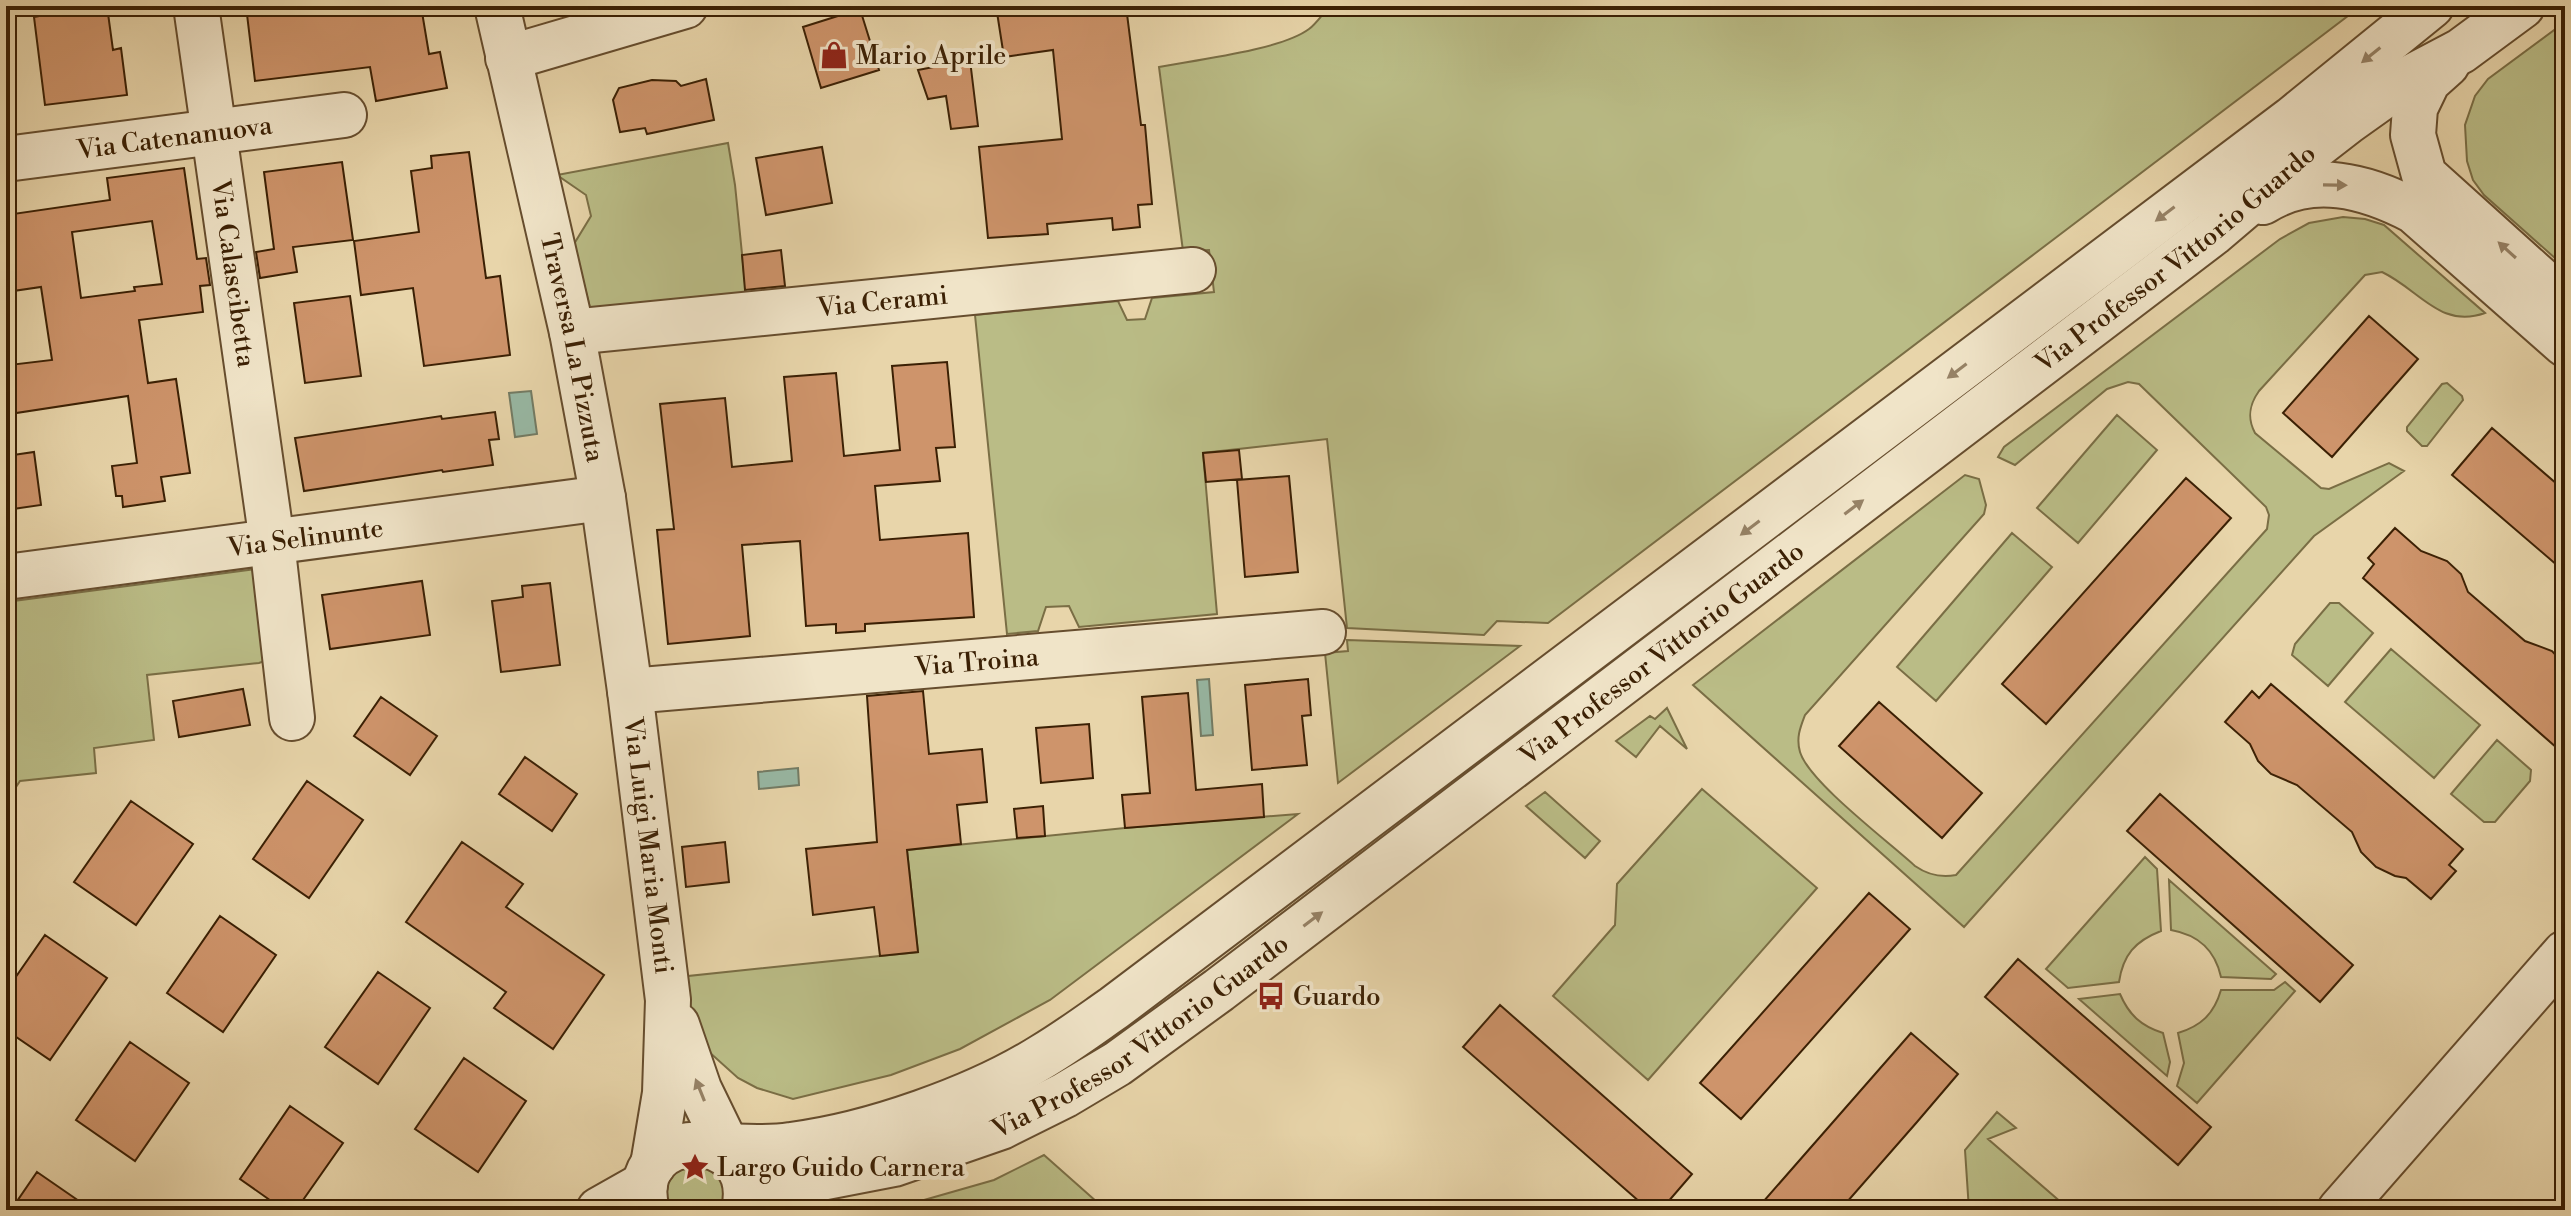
<svg xmlns="http://www.w3.org/2000/svg" width="2571" height="1216" viewBox="0 0 2571 1216" font-family="'Libre Bodoni',serif">
<style>
.green{fill:#babc86;stroke:#7a6e45;stroke-width:2}
.water{fill:#98b9a5;stroke:#737c65;stroke-width:2}
.building{fill:#ce946b;stroke:#3b2004;stroke-width:2;fill-rule:evenodd}
.lines{fill:none;stroke-linecap:round;stroke-linejoin:round}
.minor-casing{stroke:#664d2e;stroke-width:48}
.minor{stroke:#f0e4c8;stroke-width:44}
.oneway{fill:#968266}
.labels{text-anchor:middle;stroke-width:8;stroke-linejoin:round;paint-order:stroke}
.poi-label{font-size:26px;fill:#3b2004;stroke:#f0e4c8;text-anchor:start}
.street-label{font-size:26px;fill:#3b2004;stroke:#f0e4c8}
</style>
<rect width="100%" height="100%" fill="#e8d5aa"/>
<filter id="stains"><feTurbulence type="fractalNoise" baseFrequency=".0025" numOctaves="4"/><feColorMatrix values="0 0 0 0 .2 0 0 0 0 .09 0 0 0 0 .02 0 0 0 .5 -.17"/></filter>
<radialGradient id="worn" r=".72"><stop offset=".6" stop-color="#630" stop-opacity="0"/><stop offset="1" stop-color="#630" stop-opacity=".3"/></radialGradient>
<path class="green" d="M 1330,6 L 2361,6 L 1548,623 L 1497,621 L 1484,635 L 1347,628 L 1327,439 L 1203,453 L 1217,614 L 1079,627 L 1069,606 L 1046,607 L 1038,631 L 1007,634 L 975,315 L 1118,301 L 1127,320 L 1145,319 L 1152,298 L 1214,292 L 1209,250 L 1183,251 L 1159,67 C 1196,60 1281,50 1309,29 C 1317,23 1323,13 1330,6 Z
M 2565,22 L 2565,267 L 2484,195 L 2473,180 L 2467,161 L 2465,125 L 2475,96 L 2488,79 Z
M 728,143 L 735,185 L 746,293 L 590,308 L 574,244 L 591,216 L 586,195 L 557,175 Z
M 2343,217 L 2365,219 L 2384,225 L 2485,313 C 2440,329 2420,290 2382,272 L 2365,275 L 2259,391 C 2249,405 2247,418 2255,433 L 2321,488 L 2329,489 L 2389,463 L 2404,471 L 2314,536 L 1964,927 L 1693,685 L 1965,475 L 1979,479 L 1986,505 L 1984,514 L 1805,715 C 1800,728 1796,738 1800,752 C 1809,782 1889,842 1915,866 C 1928,875 1941,878 1956,875 L 2267,529 L 2269,515 L 2266,507 L 2139,384 L 2128,382 L 2107,389 L 2015,465 L 1998,457 L 2004,447 L 2280,239 L 2309,223 Z
M 2447,383 L 2462,396 L 2463,400 L 2427,446 L 2422,446 L 2407,431 L 2407,427 L 2442,384 Z
M 2117,415 L 2157,450 L 2078,543 L 2037,508 Z
M 2012,533 L 2052,567 L 1936,701 L 1897,667 Z
M 256,569 L 270,659 L 259,663 L 147,675 L 154,740 L 94,748 L 96,773 L 20,781 L 6,802 L 6,602 Z
M 2330,603 L 2339,603 L 2373,633 L 2328,686 L 2292,655 L 2295,644 Z
M 1347,640 L 1520,646 L 1338,783 L 1325,653 L 1348,651 Z
M 2391,649 L 2480,725 L 2434,778 L 2345,702 Z
M 1667,708 L 1687,749 L 1660,726 L 1636,757 L 1616,741 L 1650,716 L 1655,719 Z
M 2497,740 L 2531,770 L 2530,781 L 2495,822 L 2484,822 L 2451,794 Z
M 1702,789 L 1817,888 L 1648,1080 L 1553,996 L 1615,925 L 1617,884 Z
M 1545,792 L 1600,841 L 1585,858 L 1526,806 Z
M 1298,814 L 1050,1000 L 960,1049 L 891,1075 L 793,1099 L 757,1088 L 738,1078 L 688,1033 L 679,977 L 918,952 L 907,850 L 1125,828 Z
M 2145,857 L 2157,869 L 2161,931 C 2135,941 2123,955 2119,982 L 2068,988 L 2046,969 Z
M 2169,880 L 2276,974 L 2271,979 L 2221,977 C 2215,950 2199,935 2171,930 Z
M 2285,982 L 2295,991 L 2197,1103 L 2177,1086 L 2184,1063 L 2178,1033 C 2201,1026 2214,1014 2221,990 L 2274,990 Z
M 2120,994 C 2129,1015 2141,1026 2163,1033 L 2170,1062 L 2167,1076 L 2079,999 Z
M 1997,1112 L 2016,1128 L 1988,1139 L 2070,1210 L 1969,1210 L 1965,1150 Z
M 1044,1155 L 1106,1210 L 889,1210 L 994,1180 Z
M 692,1158 L 722,1176 L 725,1210 L 667,1210 C 665,1178 668,1177 692,1158 Z"/>
<path class="water" d="M 531,391 L 537,434 L 515,437 L 509,393 Z
M 1209,679 L 1213,735 L 1201,736 L 1197,680 Z
M 798,768 L 799,785 L 759,789 L 758,772 Z"/>
<path class="building" d="M 44,6 L 107,6 L 113,50 L 121,48 L 127,95 L 45,105 L 34,17 L 45,15 Z
M 246,6 L 421,6 L 429,54 L 440,52 L 447,88 L 376,101 L 370,67 L 255,81 Z
M 996,6 L 1126,6 L 1141,125 L 1145,125 L 1152,204 L 1138,205 L 1140,227 L 1113,230 L 1112,218 L 1047,224 L 1048,234 L 988,238 L 979,147 L 1062,139 L 1053,50 L 1004,57 Z
M 860,9 L 879,70 L 821,88 L 803,27 Z
M 970,60 L 978,126 L 951,129 L 946,96 L 928,99 L 918,70 Z
M 706,79 L 714,120 L 647,134 L 645,128 L 620,132 L 613,100 L 619,88 L 652,80 L 676,81 L 681,86 Z
M 822,147 L 832,203 L 766,215 L 756,158 Z
M 469,152 L 486,278 L 500,276 L 510,355 L 424,366 L 413,288 L 361,295 L 354,241 L 419,232 L 411,171 L 432,168 L 431,156 Z
M 342,162 L 353,240 L 293,247 L 297,272 L 260,278 L 256,252 L 274,249 L 264,172 Z
M 184,168 L 197,259 L 206,258 L 210,285 L 200,286 L 203,312 L 139,320 L 148,383 L 176,379 L 190,473 L 161,477 L 165,501 L 123,507 L 122,496 L 116,496 L 112,466 L 137,463 L 128,396 L 16,413 L 9,365 L 52,360 L 41,287 L 13,291 L 6,243 L 6,215 L 110,200 L 107,178 ZM 152,221 L 162,284 L 134,287 L 135,291 L 81,298 L 72,232 Z
M 781,250 L 785,286 L 745,290 L 742,255 Z
M 350,296 L 361,376 L 305,383 L 294,303 Z
M 2369,316 L 2418,359 L 2332,457 L 2283,413 Z
M 947,362 L 955,447 L 936,448 L 940,481 L 875,486 L 880,540 L 968,533 L 974,617 L 865,624 L 865,631 L 836,633 L 836,624 L 806,626 L 800,541 L 742,545 L 750,636 L 668,644 L 657,530 L 674,529 L 660,404 L 725,398 L 732,467 L 792,461 L 784,377 L 836,373 L 844,456 L 900,450 L 892,366 Z
M 495,412 L 499,439 L 489,440 L 493,465 L 443,472 L 442,470 L 304,491 L 295,438 L 441,416 L 442,419 Z
M 2492,428 L 2565,491 L 2565,572 L 2452,475 Z
M 1239,450 L 1242,479 L 1206,482 L 1203,453 Z
M 34,452 L 41,505 L 6,510 L 6,456 Z
M 1289,476 L 1298,572 L 1245,577 L 1237,480 Z
M 2186,478 L 2231,518 L 2046,724 L 2002,684 Z
M 2395,528 L 2421,551 L 2447,561 L 2461,574 L 2468,592 L 2525,641 L 2552,651 L 2565,665 L 2565,755 L 2363,578 L 2374,564 L 2368,558 Z
M 422,581 L 430,635 L 330,649 L 322,595 Z
M 550,583 L 560,665 L 501,672 L 492,601 L 523,597 L 522,586 Z
M 1308,679 L 1311,715 L 1302,716 L 1307,765 L 1252,770 L 1245,685 Z
M 2271,684 L 2463,849 L 2449,865 L 2456,871 L 2431,899 L 2406,878 L 2395,876 L 2376,867 L 2361,852 L 2352,832 L 2297,785 L 2271,774 L 2258,761 L 2250,744 L 2225,722 L 2252,691 L 2259,698 Z
M 243,689 L 250,725 L 179,737 L 173,701 Z
M 923,691 L 929,754 L 982,749 L 987,802 L 957,805 L 961,844 L 907,850 L 918,952 L 880,956 L 874,907 L 813,915 L 806,849 L 877,842 L 867,696 Z
M 1188,693 L 1196,790 L 1262,784 L 1264,817 L 1125,828 L 1122,795 L 1150,793 L 1142,697 Z
M 381,697 L 437,736 L 410,775 L 354,736 Z
M 1879,702 L 1982,793 L 1942,838 L 1839,746 Z
M 1089,724 L 1093,778 L 1041,783 L 1036,728 Z
M 525,757 L 577,794 L 552,831 L 499,794 Z
M 307,781 L 363,820 L 309,898 L 253,859 Z
M 2160,794 L 2353,965 L 2320,1002 L 2127,831 Z
M 131,801 L 193,844 L 136,925 L 74,882 Z
M 1043,806 L 1045,836 L 1017,838 L 1014,809 Z
M 462,842 L 523,884 L 506,907 L 604,975 L 553,1049 L 494,1008 L 506,992 L 406,922 Z
M 725,842 L 729,882 L 686,887 L 682,847 Z
M 1869,893 L 1910,929 L 1741,1119 L 1700,1083 Z
M 220,916 L 276,955 L 223,1032 L 167,993 Z
M 45,935 L 107,978 L 50,1060 L 6,1030 L 6,991 Z
M 2018,959 L 2211,1127 L 2178,1165 L 1985,997 Z
M 378,972 L 430,1008 L 378,1084 L 325,1047 Z
M 1500,1005 L 1692,1174 L 1661,1210 L 1649,1210 L 1463,1047 Z
M 1911,1033 L 1958,1074 L 1917,1122 L 1840,1210 L 1756,1210 Z
M 130,1042 L 189,1083 L 135,1161 L 76,1120 Z
M 464,1058 L 526,1101 L 478,1172 L 415,1129 Z
M 290,1106 L 343,1143 L 296,1210 L 284,1210 L 240,1179 Z
M 37,1172 L 92,1210 L 11,1210 Z"/>
<g class="lines">
<defs>
<g id="minor">
<path id="s1" d="M 196,6 L 272,542 L 292,718"/>
<path id="s2" d="M 497,6 L 572,332 L 603,498 L 630,691 L 668,1000 L 665,1093 L 653,1165"/>
<path d="M 508,58 L 685,6"/>
<path d="M 2447,64 L 2428,81 L 2415,108 L 2413,135 L 2424,175 L 2565,302"/>
<path id="s3" d="M 6,159 L 344,115"/>
<path d="M 2263,202 C 2312,171 2366,186 2414,211 L 2565,344"/>
<path id="s4" d="M 572,332 L 1193,270"/>
<path id="s5" d="M 6,577 L 603,498"/>
<path id="s6" d="M 630,691 L 1323,632"/>
<path d="M 677,1025 L 699,1089 L 734,1161"/>
<path d="M 712,1146 C 738,1146 766,1149 791,1145 C 870,1135 976,1098 1043,1056 C 1068,1041 1091,1024 1114,1008 L 2292,119 L 2431,6"/>
<path d="M 599,1210 L 645,1184"/>
<path d="M 647,1210 C 624,1125 763,1121 744,1210"/>
<path id="s7" d="M 755,1210 L 774,1197 L 806,1181 L 894,1164 L 1001,1127 L 1065,1095 L 1117,1064 L 1219,990 L 2213,233 L 2307,153 L 2347,122 L 2406,80 L 2461,51 L 2522,6"/>
<path d="M 2340,1210 L 2565,953"/>
</g>
</defs>
<use href="#minor" class="minor-casing"/>
<use href="#minor" class="minor"/>
</g>
<defs><path id="oneway-solid" d="M-6-.8H1V-3.2L6.5 0L1 3.2V.8H-6Z" transform="scale(2)"/></defs>
<g class="oneway">
<use href="#oneway-solid" transform="translate(2371 55) rotate(141)"/>
<use href="#oneway-solid" transform="translate(2335 185) rotate(1)"/>
<use href="#oneway-solid" transform="translate(2165 214) rotate(143)"/>
<use href="#oneway-solid" transform="translate(2507 250) rotate(-138)"/>
<use href="#oneway-solid" transform="translate(1957 371) rotate(143)"/>
<use href="#oneway-solid" transform="translate(1854 507) rotate(-37)"/>
<use href="#oneway-solid" transform="translate(1750 528) rotate(143)"/>
<use href="#oneway-solid" transform="translate(1313 919) rotate(-37)"/>
<use href="#oneway-solid" transform="translate(700 1090) rotate(-112)"/>
</g>
<defs>
<symbol id="shop-bare" viewBox="-9 -9 18 18"><path d="M-5-2.5h2.3a2.7 3.5 0 0 1 5.4 0H5L5.5 6h-11ZM-1.5-2.5h3a1.5 2.3 0 0 0-3 0Z" fill="#8f2418" stroke="#f0e4c8" stroke-width="2.5" paint-order="stroke"/></symbol>
<symbol id="bus-bare" viewBox="-9 -9 18 18"><path d="M-5-6H5V4H4V6H2V4H-2V6H-4V4H-5ZM-3.5-4V0h7V-4ZM-3.5 1.2v1.5H-2V1.2ZM2 1.2v1.5H3.5V1.2Z" fill="#8f2418" stroke="#f0e4c8" stroke-width="2.5" paint-order="stroke"/></symbol>
<symbol id="sight-bare" viewBox="-9 -9 18 18"><path d="M0-6L1.8-2.2L6-1.7L2.9 1.2L3.7 5.4L0 3.3L-3.7 5.4L-2.9 1.2L-6-1.7L-1.8-2.2Z" fill="#8f2418" stroke="#f0e4c8" stroke-width="2.5" paint-order="stroke"/></symbol>
</defs>
<g fill-rule="evenodd">
<use href="#shop-bare" x="814" y="35" width="40" height="40"/>
<use href="#bus-bare" x="1251" y="976" width="40" height="40"/>
<use href="#sight-bare" x="675" y="1147" width="40" height="40"/>
</g>
<g class="labels">
<g class="poi-label">
<text x="856" y="64">Mario Aprile</text>
<text x="1293" y="1005">Guardo</text>
<text x="717" y="1176">Largo Guido Carnera</text>
</g>
<g class="street-label">
<text dy="9" stroke="none"><textPath href="#s3" startOffset="170">Via Catenanuova</textPath></text>
<text dy="9" stroke="none"><textPath href="#s7" startOffset="1724">Via Professor Vittorio Guardo</textPath></text>
<text dy="9" stroke="none"><textPath href="#s1" startOffset="270">Via Calascibetta</textPath></text>
<text dy="9" stroke="none"><textPath href="#s4" startOffset="312">Via Cerami</textPath></text>
<text dy="9" stroke="none"><textPath href="#s2" startOffset="350">Traversa La Pizzuta</textPath></text>
<text dy="9" stroke="none"><textPath href="#s5" startOffset="302">Via Selinunte</textPath></text>
<text dy="9" stroke="none"><textPath href="#s7" startOffset="1076">Via Professor Vittorio Guardo</textPath></text>
<text dy="9" stroke="none"><textPath href="#s6" startOffset="348">Via Troina</textPath></text>
<text dy="9" stroke="none"><textPath href="#s2" startOffset="854">Via Luigi Maria Monti</textPath></text>
<text dy="9" stroke="none"><textPath href="#s7" startOffset="428">Via Professor Vittorio Guardo</textPath></text>
</g>
</g>
<rect width="2571" height="1216" fill="none" stroke="#e8d5aa" stroke-width="32"/>
<rect x="8" y="8" width="2555" height="1200" fill="none" stroke="#3b2004" stroke-width="4"/>
<rect x="16" y="16" width="2539" height="1184" fill="none" stroke="#3b2004" stroke-width="2"/>
<rect width="100%" height="100%" filter="url(#stains)"/>
<rect width="100%" height="100%" fill="url(#worn)"/>
</svg>
